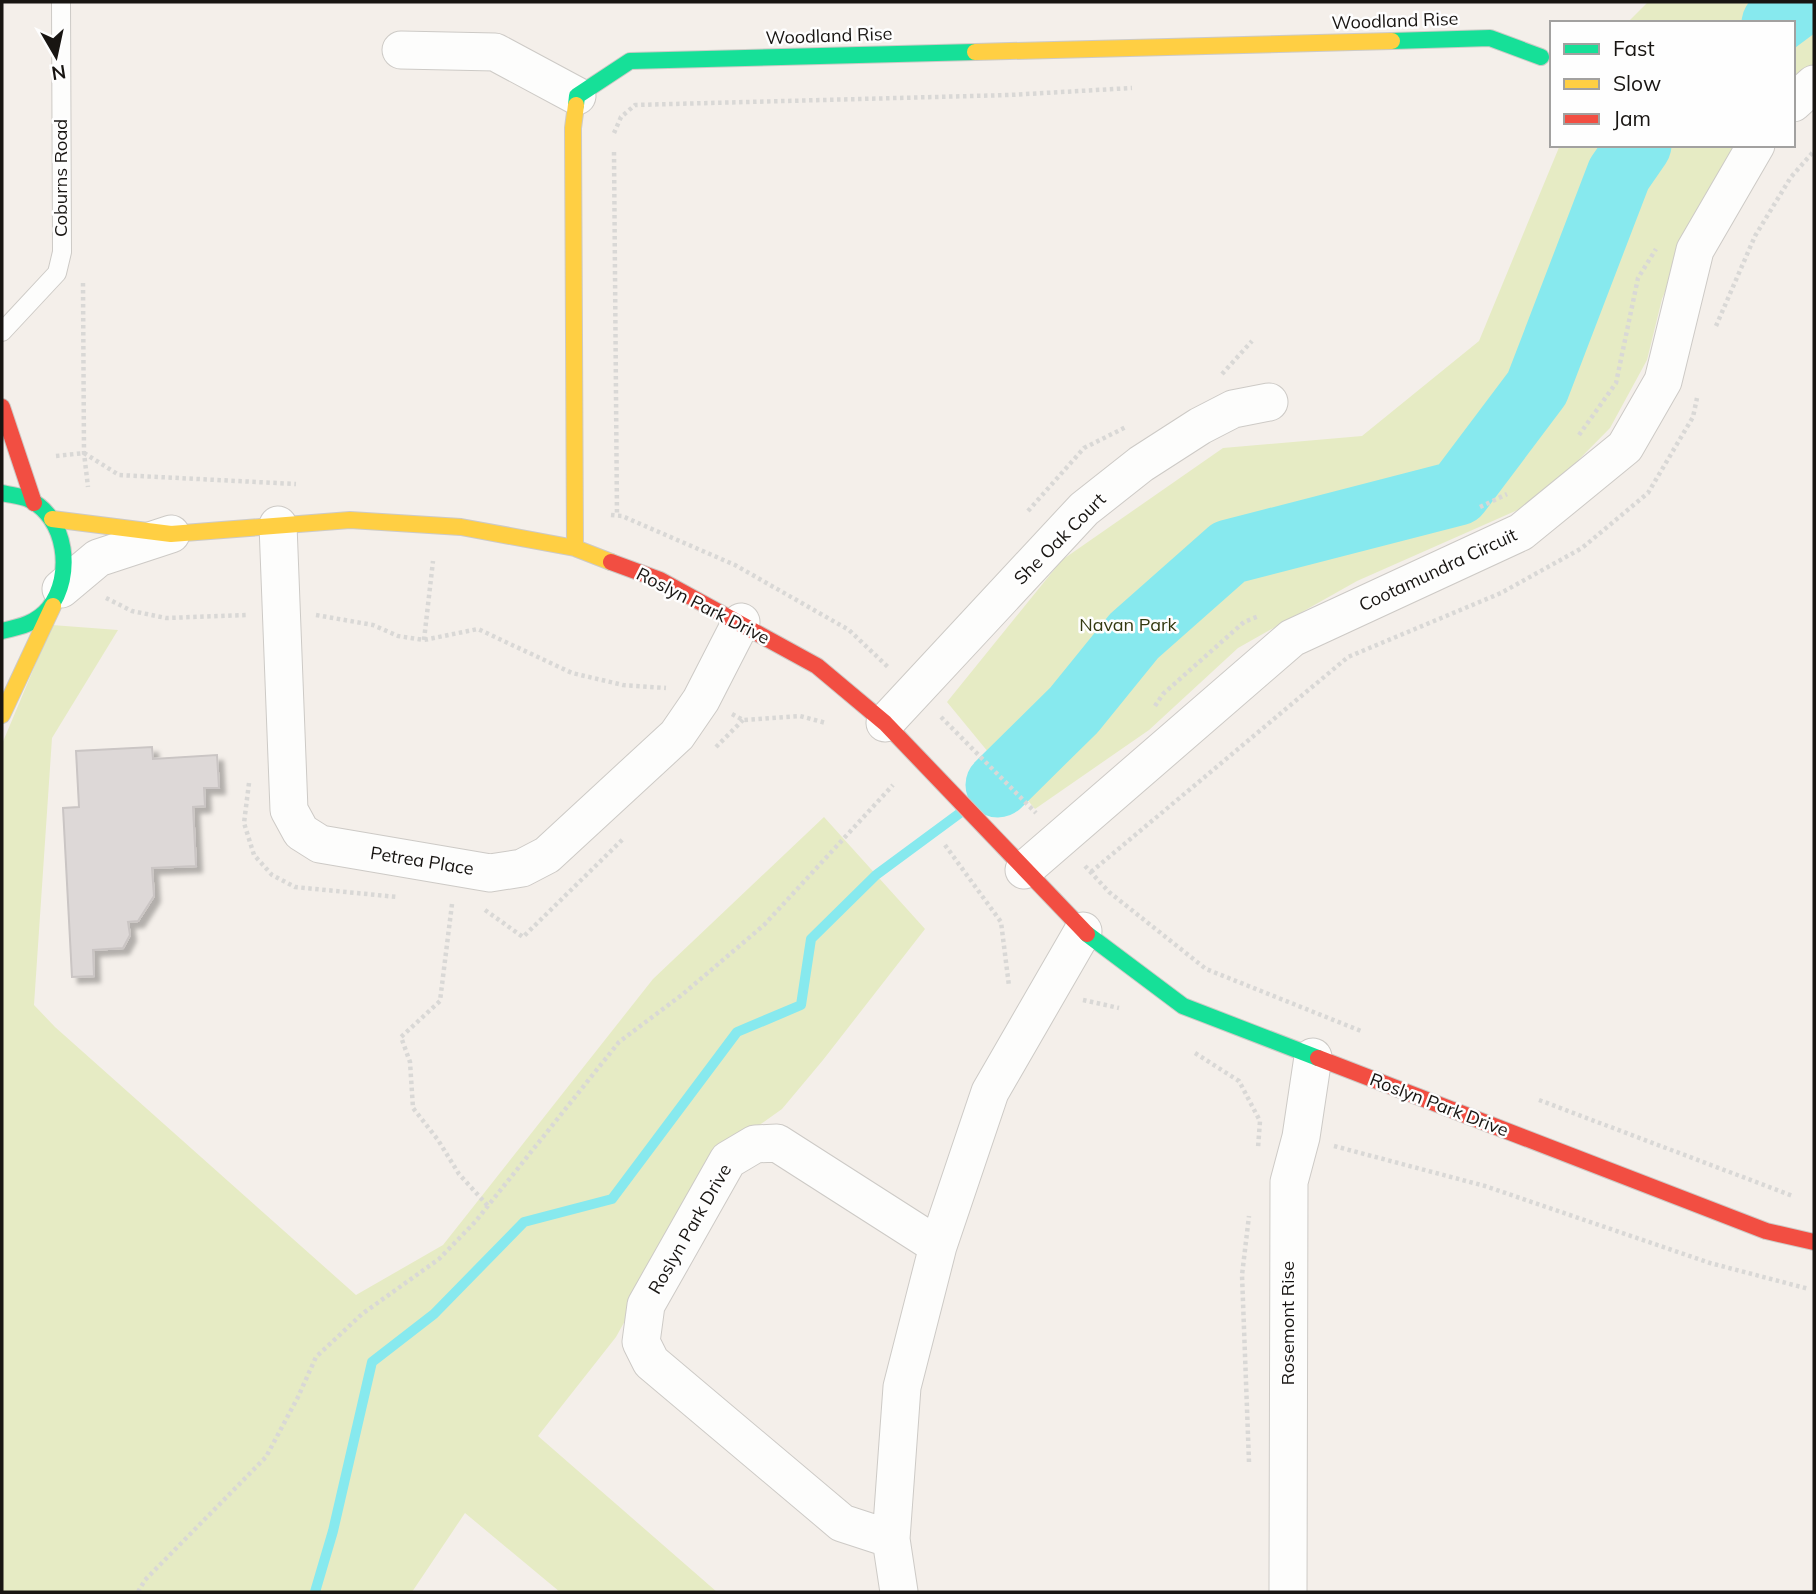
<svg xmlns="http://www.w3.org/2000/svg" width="1816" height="1594" viewBox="0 0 1816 1594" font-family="Mulish,sans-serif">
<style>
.green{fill:#e6ebc4}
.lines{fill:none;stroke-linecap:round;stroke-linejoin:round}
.stream{stroke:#87e9ee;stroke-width:10}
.river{stroke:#87e9ee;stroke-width:65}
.building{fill:#ddd8d7;stroke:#cac5c4;stroke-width:2;filter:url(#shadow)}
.lane-casing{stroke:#cdcac6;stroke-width:20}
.street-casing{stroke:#cdcac6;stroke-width:39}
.fast-casing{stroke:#cdcac6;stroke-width:18}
.slow-casing{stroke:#cdcac6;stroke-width:18}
.jam-casing{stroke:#cdcac6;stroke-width:18}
.path{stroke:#d9d8d6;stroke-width:4.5;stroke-dasharray:3.5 3.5;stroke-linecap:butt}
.lane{stroke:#fdfdfc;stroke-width:18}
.street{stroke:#fdfdfc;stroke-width:37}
.fast{stroke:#16e098;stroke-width:16}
.slow{stroke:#ffcf43;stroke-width:16}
.jam{stroke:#f24e42;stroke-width:16}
.labels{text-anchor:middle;stroke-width:5;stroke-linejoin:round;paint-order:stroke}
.street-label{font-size:18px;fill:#181512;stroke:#fefefe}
.park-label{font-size:18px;fill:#333910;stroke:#fefefe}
</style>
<defs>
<filter id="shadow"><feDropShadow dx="6" dy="6" stdDeviation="2" flood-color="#0004"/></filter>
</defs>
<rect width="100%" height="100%" fill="#f4efea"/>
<path class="green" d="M 1648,2 L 1814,2 L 1814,65 L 1793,78 L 1793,23 L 1627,23 Z
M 1560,145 L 1742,145 L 1706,193 L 1662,299 L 1647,360 L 1610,428 L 1538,501 L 1357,581 L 1238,648 L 1149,730 L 1035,809 L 947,702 L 1062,560 L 1223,448 L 1362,436 L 1479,341 Z
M 52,625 L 118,630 L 52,738 L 34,1005 L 55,1027 L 356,1295 L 443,1245 L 653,979 L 824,817 L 925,929 L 823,1060 L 782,1109 L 717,1155 L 616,1337 L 538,1436 L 717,1592 L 560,1592 L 465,1513 L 412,1592 L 2,1592 L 2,744 Z"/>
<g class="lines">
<path class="stream" d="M 315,1592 L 333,1531 L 372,1362 L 434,1314 L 524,1222 L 612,1199 L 737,1032 L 801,1005 L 811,939 L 876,875 L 998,785"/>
<path class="river" d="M 1774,23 L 1802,2
M 998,785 L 1074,710 L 1134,636 L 1229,552 L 1458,493 L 1537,388 L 1619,174 L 1639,145"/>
</g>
<path class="building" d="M 152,747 L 153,759 L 217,755 L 219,788 L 204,788 L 205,806 L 193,807 L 196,866 L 152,868 L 154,896 L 138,921 L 128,922 L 130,935 L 123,948 L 93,950 L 94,976 L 72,977 L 63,808 L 79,807 L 76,751 Z"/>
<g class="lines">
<defs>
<path id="lane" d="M 2,332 L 57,273 L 62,252 L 61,2"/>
<path id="street" d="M 401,50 L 495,52 L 577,96
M 1793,103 L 1814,84
M 278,525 L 289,810 L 301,832 L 320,844 L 490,873 L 522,868 L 547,855 L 677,735 L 701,700 L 741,622
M 61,589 L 98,558 L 171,534
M 885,723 L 1084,509 L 1141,464 L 1200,426 L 1233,409 L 1269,402
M 1024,870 L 1292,638 L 1521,532 L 1625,447 L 1663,381 L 1695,250 L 1756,145
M 891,1539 L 842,1523 L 651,1362 L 641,1342 L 646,1305 L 728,1160 L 755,1144 L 777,1143 L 938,1246
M 899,1592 L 891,1539 L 902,1387 L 938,1246 L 990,1092 L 1083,931
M 1288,1592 L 1289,1182 L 1301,1137 L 1313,1057"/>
<path id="fast" d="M 1392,41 L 1490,38 L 1541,57
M 576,105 L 577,96 L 630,61 L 975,52
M 2,493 C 10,495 21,496 28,499 C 67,517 74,576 49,608 C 37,623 20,627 2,631
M 1087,934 L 1183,1006 L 1318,1058"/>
<path id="slow" d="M 975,52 L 1392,41
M 52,519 L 171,534 L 350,520 L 461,527 L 575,548 L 611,562
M 575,548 L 573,128 L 576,105
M 2,715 L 53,606"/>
<path id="jam" d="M 2,407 L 34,503
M 611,562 L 660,580 L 817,666 L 885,723 L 1087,934
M 1318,1058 L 1766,1231 L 1814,1242"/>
</defs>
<use href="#lane" class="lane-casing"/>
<use href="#street" class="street-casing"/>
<use href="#fast" class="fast-casing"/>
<use href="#slow" class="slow-casing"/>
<use href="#jam" class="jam-casing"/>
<path class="path" d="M 614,133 L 621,117 L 635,105 L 1009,95 L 1132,88
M 614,152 L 617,516
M 83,283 L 84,453 L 88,487
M 1716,326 L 1755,236 L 1791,177 L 1814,151
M 1222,374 L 1252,341
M 1579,435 L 1616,383 L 1638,278 L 1656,249
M 56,456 L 84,453 L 119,475 L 296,484
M 1480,507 L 1507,494
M 1028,511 L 1084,448 L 1126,427
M 611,515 L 622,516 L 735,565 L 849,630 L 889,668
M 106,598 L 132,611 L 166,618 L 247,615
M 316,615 L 373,625 L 398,636 L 424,640 L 478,629 L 572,673 L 623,685 L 666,688
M 424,640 L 433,561
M 1155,706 L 1163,694 L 1244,622 L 1259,616
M 732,714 L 743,720 L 800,716 L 826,723
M 941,717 L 1036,813
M 716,747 L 743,720
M 249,783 L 244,823 L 254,855 L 272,875 L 295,887 L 397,897
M 945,845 L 1001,922 L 1009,986
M 1085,866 L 1109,892 L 1206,969 L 1361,1031
M 1091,872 L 1348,657 L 1501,593 L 1582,548 L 1648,493 L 1693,417 L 1697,398
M 452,904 L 440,1001 L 401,1037 L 410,1062 L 413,1108 L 438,1140 L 459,1174 L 488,1206
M 485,910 L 523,937 L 623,839
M 1083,1000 L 1119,1008
M 1195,1053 L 1239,1081 L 1260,1121 L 1258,1148
M 1539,1100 L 1793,1196
M 1334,1146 L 1485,1186 L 1710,1263 L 1809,1289
M 1249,1462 L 1242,1275 L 1249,1216
M 138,1592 L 145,1580 L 266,1457 L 298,1397 L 316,1357 L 362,1314 L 439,1259 L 475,1222 L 619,1042 L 683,994 L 764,925 L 893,785"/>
<use href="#lane" class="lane"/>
<use href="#street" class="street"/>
<use href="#fast" class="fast"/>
<use href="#slow" class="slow"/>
<use href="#jam" class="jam"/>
</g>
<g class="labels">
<g class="street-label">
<text transform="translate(1395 21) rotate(-2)" y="6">Woodland Rise</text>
<text transform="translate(829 36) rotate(-2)" y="6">Woodland Rise</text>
<text transform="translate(61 178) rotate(-90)" y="6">Coburns Road</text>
<text transform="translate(1060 539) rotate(-45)" y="6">She Oak Court</text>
<text transform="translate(1438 570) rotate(-25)" y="6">Cootamundra Circuit</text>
<text transform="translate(703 606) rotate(27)" y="6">Roslyn Park Drive</text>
<text transform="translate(422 861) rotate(9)" y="6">Petrea Place</text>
<text transform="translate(1439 1105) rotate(21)" y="6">Roslyn Park Drive</text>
<text transform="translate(690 1229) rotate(-60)" y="6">Roslyn Park Drive</text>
<text transform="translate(1288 1323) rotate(-90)" y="6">Rosemont Rise</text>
</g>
<g class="park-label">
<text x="1128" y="631">Navan Park</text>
</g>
</g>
<rect width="1816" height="1594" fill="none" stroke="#181512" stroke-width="7"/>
<rect x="1550" y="21" width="245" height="126" fill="#fefefe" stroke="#a2a1a0" stroke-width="2"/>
<rect x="1564" y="44" width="35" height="10" fill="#16e098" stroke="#a2a1a0" stroke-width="2"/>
<text x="1613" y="56" font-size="21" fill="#181512">Fast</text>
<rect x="1564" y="79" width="35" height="10" fill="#ffcf43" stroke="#a2a1a0" stroke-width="2"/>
<text x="1613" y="91" font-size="21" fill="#181512">Slow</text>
<rect x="1564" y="114" width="35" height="10" fill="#f24e42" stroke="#a2a1a0" stroke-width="2"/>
<text x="1613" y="126" font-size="21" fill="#181512">Jam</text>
<g transform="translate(56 56) rotate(171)" stroke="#fefefe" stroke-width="5" paint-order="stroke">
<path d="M0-5L12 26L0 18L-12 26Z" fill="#181512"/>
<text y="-10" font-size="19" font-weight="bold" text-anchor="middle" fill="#181512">N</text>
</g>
</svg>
